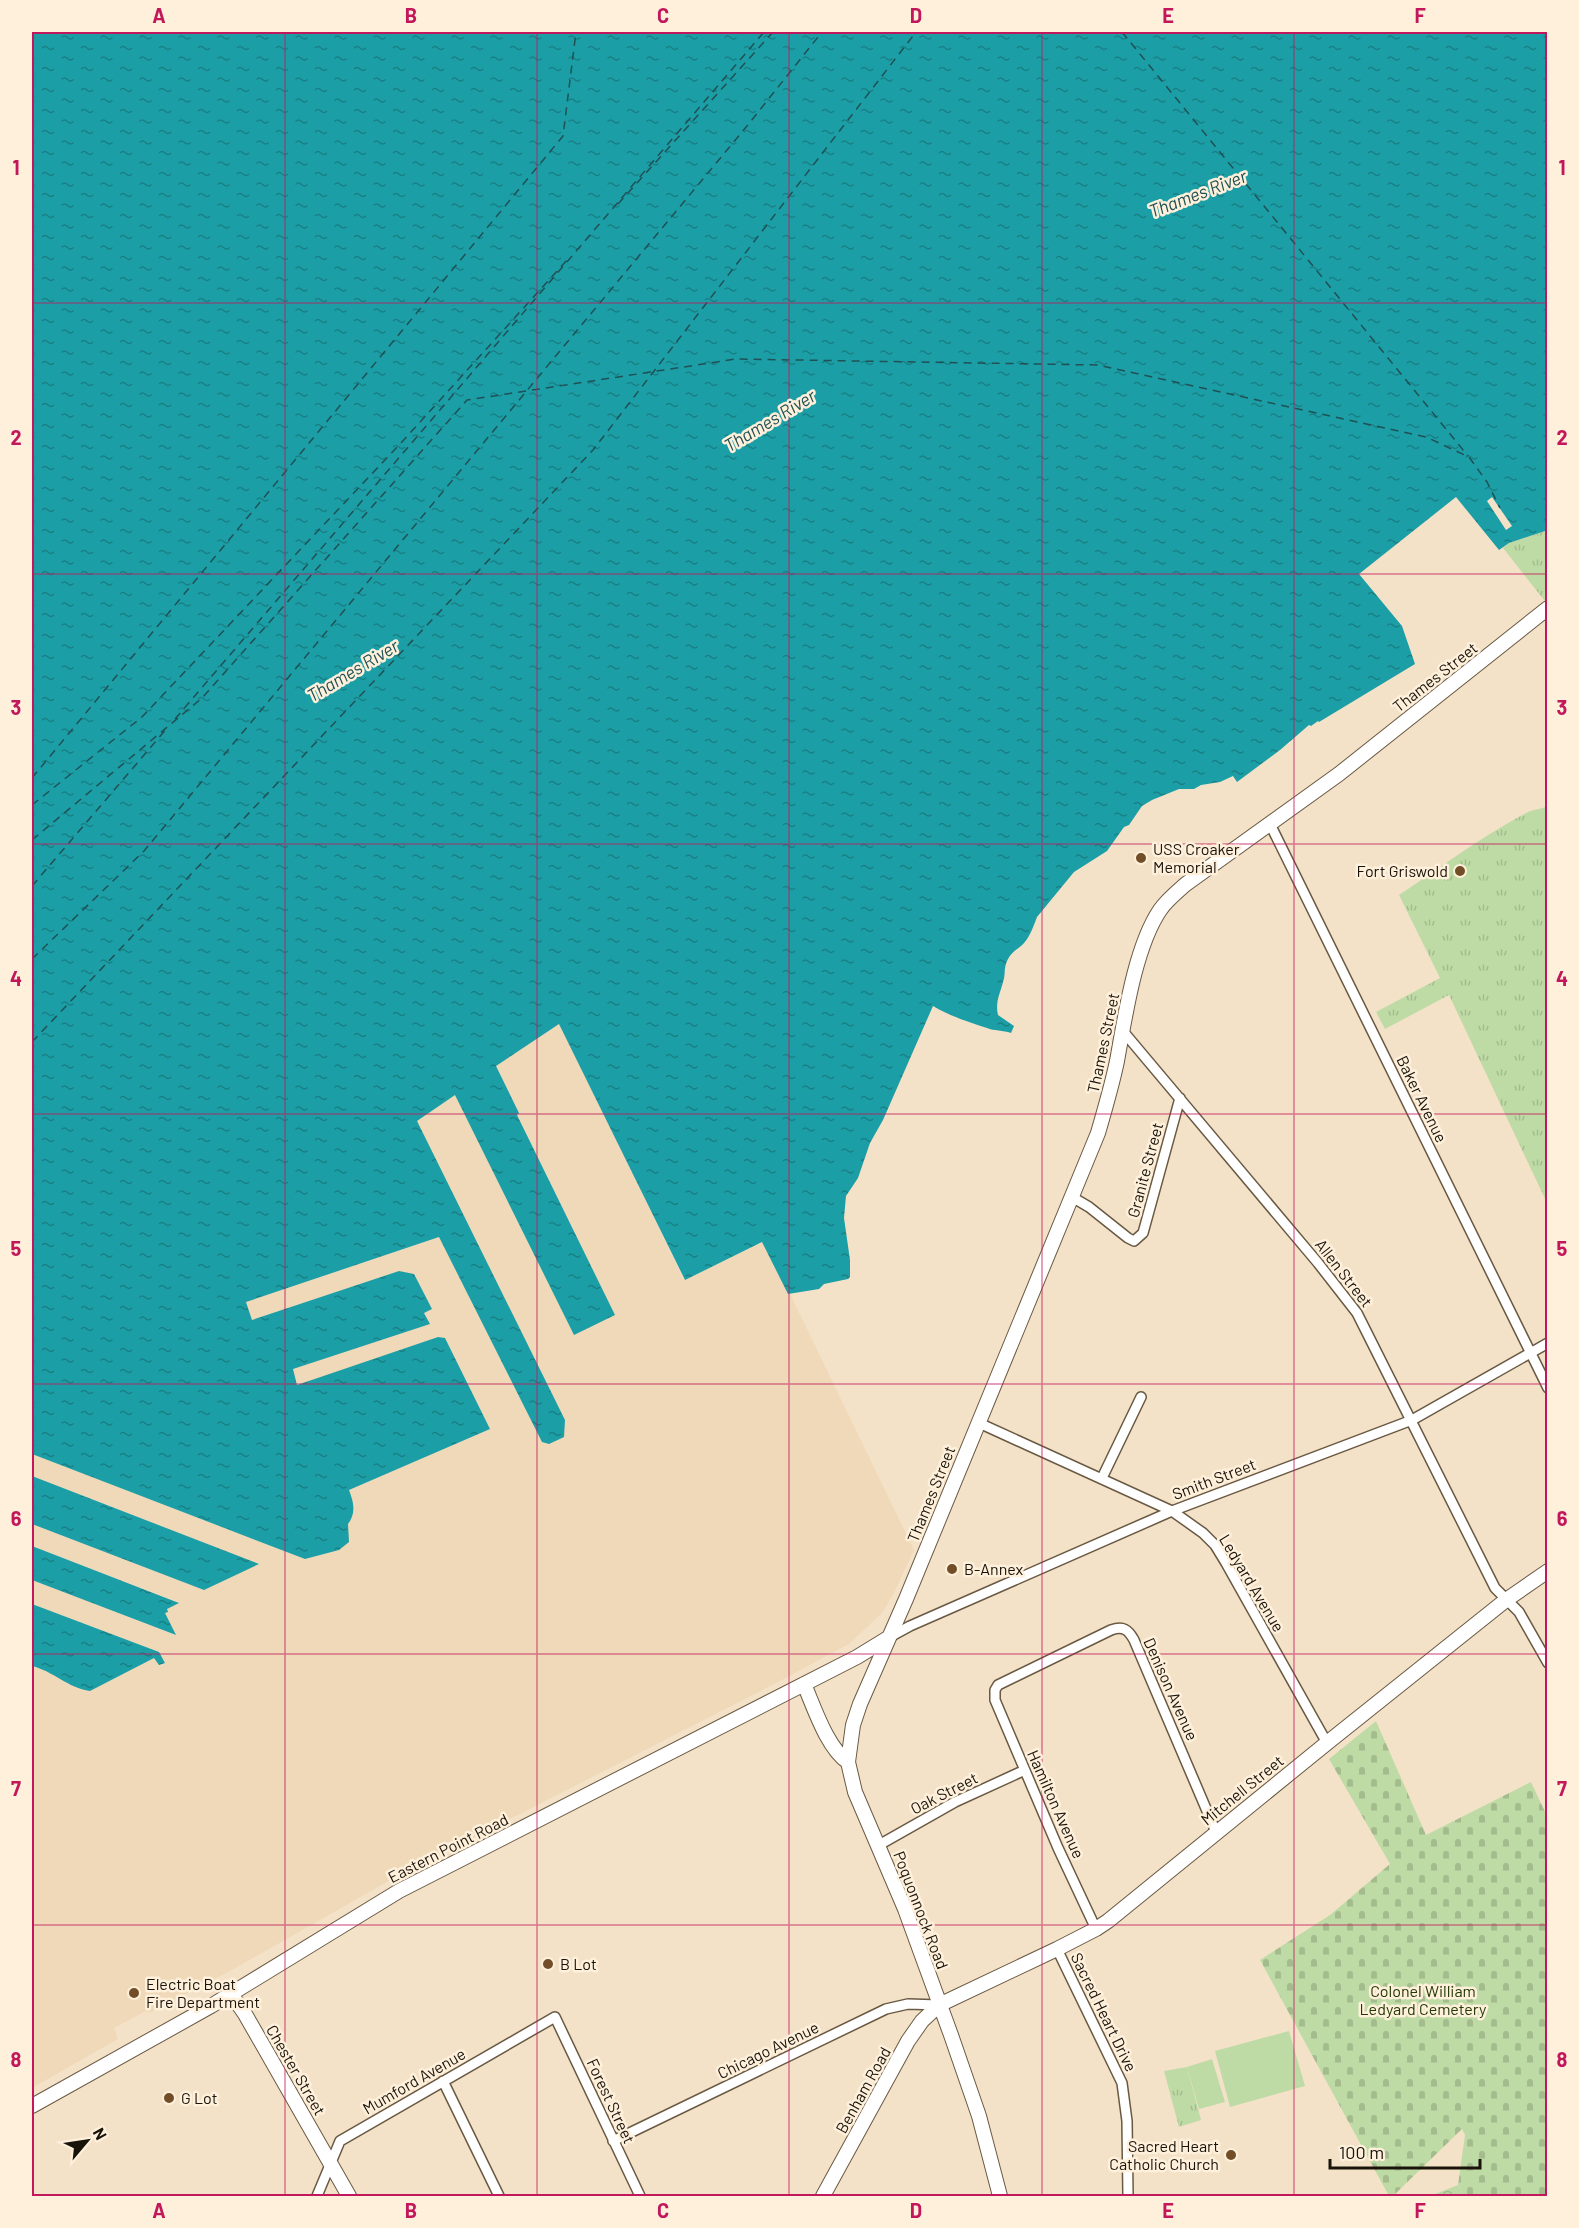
<svg xmlns="http://www.w3.org/2000/svg" width="1579" height="2228" viewBox="0 0 1579 2228" font-family="Barlow,sans-serif">
<style>
.built{fill:#efd9b8}
.grass{fill:url(#grass-tufts)}
.forest{fill:url(#forest-crowns)}
.cemetery{fill:url(#cemetery-stones)}
.pitch{fill:#bedba5}
.water{fill:url(#water-ripples)}
.pier{fill:#f4e2c8}
.lines{fill:none;stroke-linecap:round;stroke-linejoin:round}
.ferry{stroke:#1f5155;stroke-width:1.5;stroke-dasharray:8 6;stroke-linecap:butt}
.street-casing{stroke:#695943;stroke-width:12}
.secondary-casing{stroke:#695943;stroke-width:16}
.street{stroke:#fff;stroke-width:9}
.secondary{stroke:#fff;stroke-width:14}
.grid{fill:none;stroke:#c2185b;stroke-width:1.5;stroke-opacity:0.55}
.poi-dot{fill:#714e27;stroke:#fef0db;stroke-width:2}
.labels{text-anchor:middle;stroke-width:5;stroke-linejoin:round;paint-order:stroke}
.street-label{font-size:16px;fill:#19130a;stroke:#fef0db}
.poi-label{font-size:16px;fill:#19130a;stroke:#fef0db;text-anchor:start}
.park-label{font-size:16px;fill:#233905;stroke:#fef0db}
.water-label{font-size:18px;font-style:italic;fill:#1f5155;stroke:#fef0db}
.neatline{fill:none;stroke:#c2185b;stroke-width:2}
.grid-label{font-size:20px;text-anchor:middle;font-weight:bold;fill:#c2185b}
</style>
<defs>
<pattern id="grass-tufts" width="24" height="20" patternUnits="userSpaceOnUse" patternTransform="scale(1.5)"><rect width="24" height="20" fill="#bedba5"/><path d="M3 7l-1-3M5 7V3M7 7l1-3M15 17l-1-3M17 17v-4M19 17l1-3" fill="none" stroke="#a3bb8d"/></pattern>
<pattern id="forest-crowns" width="20" height="18" patternUnits="userSpaceOnUse" patternTransform="scale(1.5)"><rect width="20" height="18" fill="#bedba5"/><path d="M2 6a3 3 0 1 1 6 0M12 15a3 3 0 1 1 6 0" fill="none" stroke="#a3bb8d"/></pattern>
<pattern id="cemetery-stones" width="16" height="16" patternUnits="userSpaceOnUse" patternTransform="scale(1.5)"><rect width="16" height="16" fill="#bedba5"/><path d="M2 7V4a2 2 0 0 1 4 0v3zM10 15v-3a2 2 0 0 1 4 0v3z" fill="#a3bb8d"/></pattern>
<pattern id="water-ripples" width="26" height="14" patternUnits="userSpaceOnUse" patternTransform="scale(1.5)"><rect width="26" height="14" fill="#1c9ea6"/><path d="M2 4q2-2 4 0t4 0M15 11q2-2 4 0t4 0" fill="none" stroke="#188085"/></pattern>
</defs>
<rect width="100%" height="100%" fill="#f4e2c8"/>
<path class="built" d="M 560,1023 L 684,1280 L 763,1242 L 790,1294 L 914,1550 L 893,1595 L 882,1613 L 849,1644 L 780,1681 L 387,1882 L 230,1971 L 149,2013 L 146,2011 L 114,2028 L 118,2039 L 32,2088 L 32,1666 L 51,1672 L 81,1690 L 90,1691 L 155,1657 L 159,1652 L 32,1604 L 32,1580 L 175,1635 L 165,1613 L 166,1609 L 178,1602 L 32,1546 L 32,1524 L 204,1590 L 258,1564 L 32,1476 L 32,1454 L 305,1559 L 339,1550 L 349,1521 L 349,1490 L 490,1429 L 445,1338 L 438,1337 L 298,1385 L 292,1369 L 430,1324 L 424,1312 L 431,1308 L 399,1271 L 252,1320 L 246,1302 L 440,1237 L 542,1442 L 565,1420 L 416,1122 L 455,1094 L 574,1335 L 615,1315 L 517,1114 L 519,1112 L 496,1066 Z"/>
<path class="grass" d="M 1545,531 L 1548,536 L 1548,597 L 1544,600 L 1503,548 L 1509,543 Z
M 1547,806 L 1547,1203 L 1449,995 L 1385,1029 L 1376,1012 L 1440,978 L 1399,895 C 1441,867 1481,837 1526,813 C 1533,809 1540,810 1547,806 Z
M 1187,2067 L 1201,2120 L 1179,2127 L 1164,2071 Z"/>
<path class="forest" d="M 1458,2185 L 1464,2196 L 1430,2196 Z"/>
<path class="cemetery" d="M 1376,1721 L 1426,1835 L 1531,1782 L 1547,1816 L 1547,2196 L 1464,2196 L 1458,2185 L 1465,2135 L 1462,2129 L 1393,2196 L 1389,2196 L 1260,1960 L 1330,1915 L 1390,1864 L 1329,1759 Z"/>
<path class="pitch" d="M 1289,2031 L 1305,2086 L 1230,2107 L 1215,2051 Z
M 1212,2059 L 1225,2102 L 1199,2109 L 1187,2067 Z"/>
<path class="water" d="M 32,32 L 1547,32 L 1547,525 L 1545,531 L 1509,543 L 1499,550 L 1456,497 L 1359,574 L 1402,626 L 1415,664 L 1319,722 L 1318,721 L 1311,726 L 1309,725 L 1280,750 L 1237,782 L 1233,776 L 1220,782 L 1201,785 L 1194,789 L 1179,789 L 1152,800 L 1142,806 L 1129,825 L 1124,827 L 1107,851 L 1074,872 L 1037,917 C 1034,925 1029,940 1021,946 C 1016,950 1011,953 1008,959 C 1003,968 1006,975 1003,982 C 1000,994 995,1002 998,1015 L 1014,1026 L 1011,1033 C 1003,1030 994,1031 987,1028 C 966,1021 952,1017 933,1006 L 883,1120 L 870,1143 L 858,1178 L 846,1196 L 844,1218 L 850,1260 L 850,1277 L 848,1279 L 824,1284 L 819,1289 L 788,1294 L 762,1242 L 685,1280 L 559,1024 L 496,1066 L 519,1113 L 517,1115 L 615,1315 L 574,1335 L 455,1095 L 417,1121 L 565,1420 L 564,1437 L 549,1444 L 542,1442 L 439,1237 L 246,1302 L 252,1320 L 399,1271 L 414,1274 L 432,1309 L 424,1313 L 430,1324 L 293,1369 L 297,1385 L 438,1337 L 445,1338 L 490,1429 L 349,1490 C 354,1503 356,1513 348,1524 L 349,1542 L 339,1550 L 305,1559 L 32,1454 Z
M 32,1476 L 259,1564 L 204,1590 L 32,1524 Z
M 32,1546 L 179,1603 L 167,1609 L 168,1612 L 165,1613 L 176,1635 L 32,1580 Z
M 32,1604 L 159,1652 L 165,1663 L 159,1665 L 154,1658 L 90,1691 C 68,1688 53,1671 32,1666 Z"/>
<path class="pier" d="M 1492,497 L 1512,526 L 1506,530 L 1487,501 Z"/>
<g class="lines">
<path class="ferry" d="M 1122,32 L 1468,456
M 618,204 L 773,32
M 175,719 L 764,32
M 32,778 L 563,136 L 576,32
M 32,805 L 142,717 L 401,443 L 568,259
M 32,840 L 202,698 L 467,400 L 736,359 L 1098,365 L 1426,437 L 1469,457 L 1487,482 L 1500,508
M 32,886 L 168,727
M 32,959 L 144,851 L 747,126 L 822,32
M 32,1042 L 593,450 L 916,32"/>
<defs>
<path id="street" d="M 1270,824 L 1548,1388
M 1122,1030 L 1318,1263 L 1357,1313 L 1495,1588 L 1519,1612 L 1548,1663
M 1072,1197 L 1089,1207 L 1128,1238 L 1134,1241 L 1143,1233 L 1180,1098
M 979,1423 L 1172,1511 L 1203,1533 L 1215,1545 L 1226,1563 L 1327,1743
M 1102,1478 L 1141,1397
M 888,1638 L 910,1626 L 1172,1511 L 1412,1420 L 1548,1343
M 879,1845 L 955,1802 L 1025,1770
M 1096,1929 L 1058,1848 L 995,1700 L 995,1690 L 998,1685 L 1111,1630 C 1123,1626 1128,1629 1134,1640 L 1216,1832
M 1057,1949 L 1122,2083 L 1127,2121 L 1128,2196
M 443,2081 L 499,2196
M 613,2141 L 886,2009 L 908,2004 L 939,2005
M 317,2196 L 340,2141 L 555,2017 L 640,2196"/>
<path id="secondary" d="M 804,1684 C 814,1707 827,1748 848,1762
M 231,1994 L 245,2014 L 349,2196
M 32,2106 L 211,2006 L 399,1891 L 857,1657 L 888,1638
M 823,2196 L 908,2041 L 922,2021 L 939,2005 L 1057,1949 L 1096,1929 L 1108,1921 L 1327,1743 L 1506,1600 L 1548,1571
M 1000,2196 L 979,2116 L 951,2035 L 905,1909 L 855,1792 L 848,1762 L 853,1725 L 860,1704 L 906,1599 L 1098,1133 C 1105,1109 1112,1085 1117,1061 C 1125,1017 1135,947 1160,910 C 1167,900 1177,892 1186,884 L 1339,774 L 1548,608"/>
</defs>
<use href="#street" class="street-casing"/>
<use href="#secondary" class="secondary-casing"/>
<use href="#street" class="street"/>
<use href="#secondary" class="secondary"/>
</g>
<path class="grid" d="M 285,32 L 285,2196M 537,32 L 537,2196M 789,32 L 789,2196M 1042,32 L 1042,2196M 1294,32 L 1294,2196M 32,303 L 1548,303M 32,574 L 1548,574M 32,844 L 1548,844M 32,1114 L 1548,1114M 32,1384 L 1548,1384M 32,1654 L 1548,1654M 32,1925 L 1548,1925"/>
<g class="poi-dot">
<circle cx="1141" cy="858" r="6"/>
<circle cx="1460" cy="871" r="6"/>
<circle cx="952" cy="1569" r="6"/>
<circle cx="548" cy="1964" r="6"/>
<circle cx="134" cy="1993" r="6"/>
<circle cx="169" cy="2098" r="6"/>
<circle cx="1231" cy="2155" r="6"/>
</g>
<g class="labels">
<g class="street-label">
<text transform="translate(1435 677) rotate(-38)" y="6">Thames Street</text>
<text transform="translate(1103 1043) rotate(-78)" y="6">Thames Street</text>
<text transform="translate(1422 1099) rotate(64)" y="6">Baker Avenue</text>
<text transform="translate(1145 1170) rotate(-75)" y="6">Granite Street</text>
<text transform="translate(1344 1273) rotate(52)" y="6">Allen Street</text>
<text transform="translate(1214 1479) rotate(-21)" y="6">Smith Street</text>
<text transform="translate(931 1494) rotate(-68)" y="6">Thames Street</text>
<text transform="translate(1252 1583) rotate(59)" y="6">Ledyard Avenue</text>
<text transform="translate(1171 1689) rotate(66)" y="6">Denison Avenue</text>
<text transform="translate(1242 1790) rotate(-39)" y="6">Mitchell Street</text>
<text transform="translate(944 1793) rotate(-27)" y="6">Oak Street</text>
<text transform="translate(1056 1804) rotate(66)" y="6">Hamilton Avenue</text>
<text transform="translate(448 1848) rotate(-27)" y="6">Eastern Point Road</text>
<text transform="translate(921 1910) rotate(69)" y="6">Poquonnock Road</text>
<text transform="translate(1104 2012) rotate(64)" y="6">Sacred Heart Drive</text>
<text transform="translate(768 2050) rotate(-26)" y="6">Chicago Avenue</text>
<text transform="translate(296 2070) rotate(60)" y="6">Chester Street</text>
<text transform="translate(414 2081) rotate(-30)" y="6">Mumford Avenue</text>
<text transform="translate(863 2090) rotate(-61)" y="6">Benham Road</text>
<text transform="translate(611 2101) rotate(65)" y="6">Forest Street</text>
</g>
<g class="poi-label">
<text x="1153" y="855">USS Croaker<tspan x="1153" dy="18">Memorial</tspan></text>
<text x="1448" y="877" text-anchor="end">Fort Griswold</text>
<text x="964" y="1575">B-Annex</text>
<text x="560" y="1970">B Lot</text>
<text x="146" y="1990">Electric Boat<tspan x="146" dy="18">Fire Department</tspan></text>
<text x="181" y="2104">G Lot</text>
<text x="1219" y="2152" text-anchor="end">Sacred Heart<tspan x="1219" dy="18">Catholic Church</tspan></text>
</g>
<g class="park-label">
<text x="1423" y="1997">Colonel William<tspan x="1423" dy="18">Ledyard Cemetery</tspan></text>
</g>
<g class="water-label">
<text transform="translate(1198 194) rotate(-21)" y="6">Thames River</text>
<text transform="translate(770 421) rotate(-31)" y="6">Thames River</text>
<text transform="translate(353 671) rotate(-31)" y="6">Thames River</text>
</g>
</g>
<rect width="1579" height="2228" fill="none" stroke="#fef0db" stroke-width="66"/>
<g transform="translate(87 2141) rotate(61)" stroke="#fef0db" stroke-width="4.5" paint-order="stroke">
<path d="M0-4.5L10 22L0 15L-10 22Z" fill="#19130a"/>
<text y="-9" font-size="16" font-weight="bold" text-anchor="middle" fill="#19130a">N</text>
</g>
<path d="M1330 2159v9h150v-9" fill="none" stroke="#19130a" stroke-width="3"/>
<text x="1339" y="2159" font-size="18" fill="#19130a" stroke="#fef0db" stroke-width="4.5" paint-order="stroke">100 m</text>
<rect x="33" y="33" width="1513" height="2162" class="neatline"/>
<g class="grid-label">
<text x="159" y="23">A</text>
<text x="411" y="23">B</text>
<text x="663" y="23">C</text>
<text x="916" y="23">D</text>
<text x="1168" y="23">E</text>
<text x="1420" y="23">F</text>
<text x="16" y="175">1</text>
<text x="1562" y="175">1</text>
<text x="16" y="445">2</text>
<text x="1562" y="445">2</text>
<text x="16" y="715">3</text>
<text x="1562" y="715">3</text>
<text x="16" y="986">4</text>
<text x="1562" y="986">4</text>
<text x="16" y="1256">5</text>
<text x="1562" y="1256">5</text>
<text x="16" y="1526">6</text>
<text x="1562" y="1526">6</text>
<text x="16" y="1796">7</text>
<text x="1562" y="1796">7</text>
<text x="16" y="2067">8</text>
<text x="1562" y="2067">8</text>
<text x="159" y="2218">A</text>
<text x="411" y="2218">B</text>
<text x="663" y="2218">C</text>
<text x="916" y="2218">D</text>
<text x="1168" y="2218">E</text>
<text x="1420" y="2218">F</text>
</g>
</svg>
